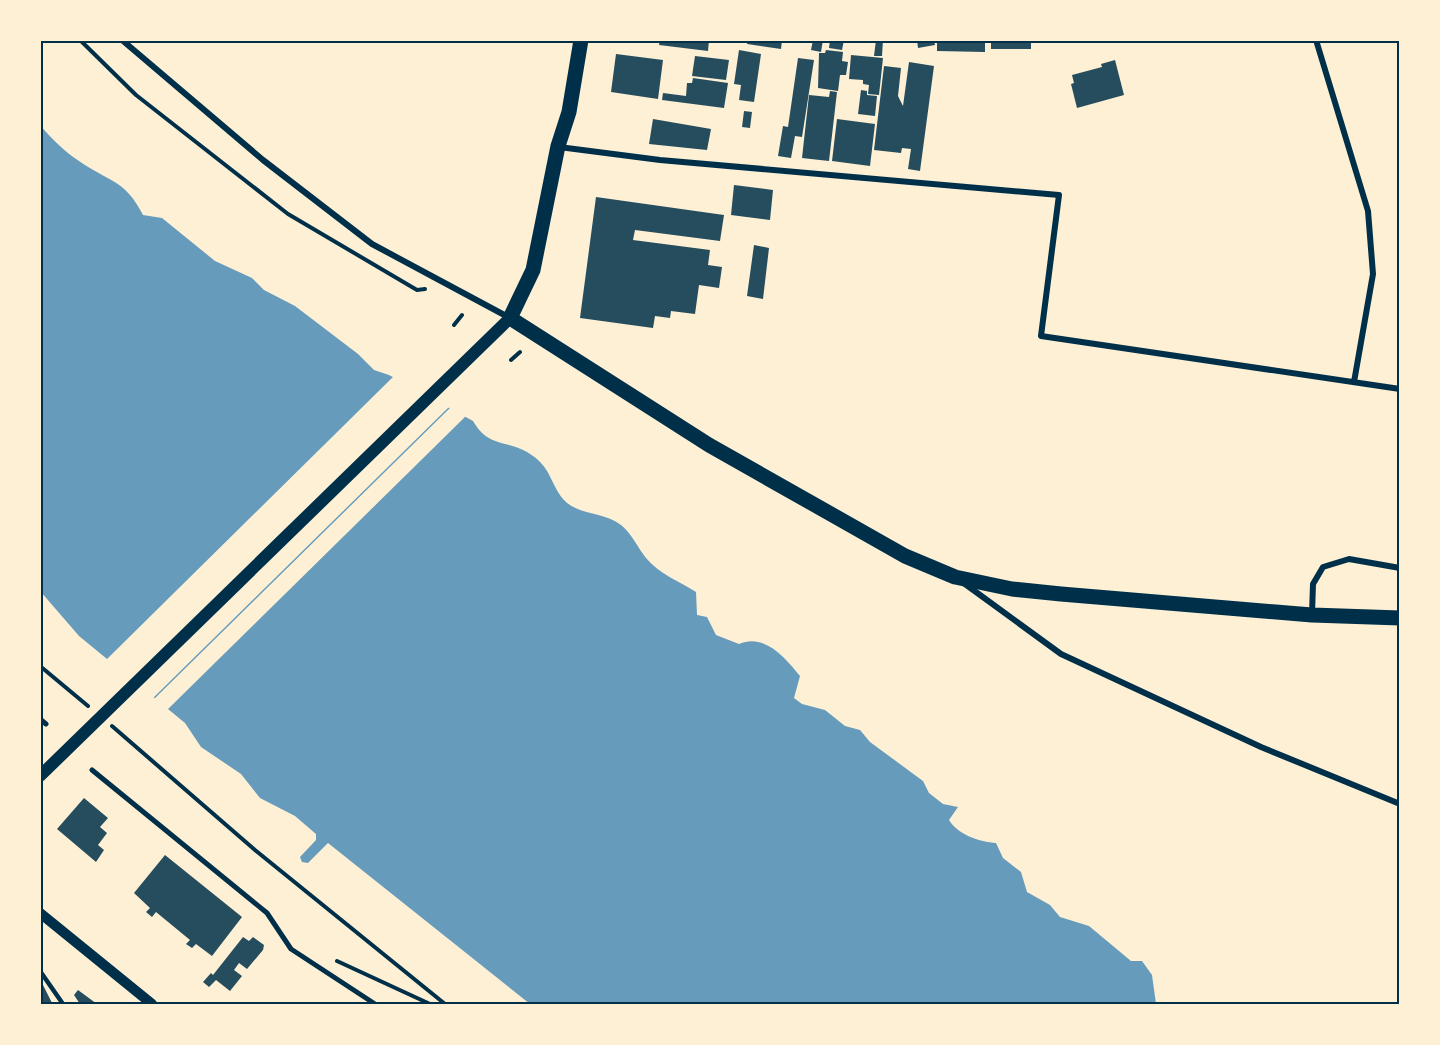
<svg xmlns="http://www.w3.org/2000/svg" width="1440" height="1045" viewBox="0 0 1440 1045" font-family="'Sofia Sans Condensed',sans-serif">
<style>
.water{fill:#669bbc}
.pier{fill:#fdf0d5}
.building{fill:#264d5e}
.lines{fill:none;stroke-linecap:round;stroke-linejoin:round}
.path{stroke:#003049;stroke-width:4}
.service{stroke:#003049;stroke-width:4.5}
.pedestrian{stroke:#003049;stroke-width:5}
.minor{stroke:#003049;stroke-width:6}
.tertiary{stroke:#003049;stroke-width:10}
.secondary{stroke:#003049;stroke-width:12}
.primary{stroke:#003049;stroke-width:15}
.neatline{fill:none;stroke:#003049;stroke-width:2}
</style>
<rect width="100%" height="100%" fill="#fdf0d5"/>
<path class="water" d="M 40,125 C 52,139 64,151 79,161 C 107,181 125,179 143,215 L 162,218 L 215,261 L 252,278 L 264,290 L 295,306 L 358,354 L 374,370 L 389,375 L 473,421 C 488,447 505,440 527,452 C 551,466 549,481 563,499 C 578,516 603,511 621,525 C 632,534 638,548 646,558 C 658,573 680,582 696,592 L 697,615 L 707,617 L 716,635 L 739,644 C 765,633 785,658 800,676 L 794,698 L 802,704 L 825,710 L 845,726 L 860,730 L 870,742 L 923,781 L 929,793 L 943,804 L 958,807 L 949,820 C 958,835 980,842 996,843 L 1003,858 L 1021,872 L 1027,892 L 1050,905 L 1060,917 L 1089,926 L 1131,961 L 1142,961 L 1152,975 L 1156,1004 L 530,1004 L 328,843 L 308,863 L 302,862 L 300,857 L 316,840 L 316,834 L 295,816 L 260,798 L 241,774 L 201,747 L 185,723 L 79,636 L 41,592 Z"/>
<path class="pier" d="M 395,375 L 451,405 L 151,700 L 106,660 Z
M 452,406 L 467,415 L 165,712 L 152,701 Z"/>
<path class="building" d="M 660,40 L 709,40 L 708,51 L 659,45 Z
M 748,40 L 782,40 L 781,49 L 747,44 Z
M 813,40 L 823,40 L 821,52 L 811,50 Z
M 830,40 L 844,40 L 842,50 L 829,48 Z
M 876,40 L 883,40 L 882,56 L 874,56 Z
M 917,40 L 934,40 L 935,45 L 918,48 Z
M 937,40 L 985,40 L 985,52 L 937,51 Z
M 991,40 L 1031,40 L 1031,49 L 991,49 Z
M 739,50 L 761,54 L 754,102 L 739,100 L 741,85 L 734,84 Z
M 826,50 L 843,52 L 842,61 L 848,62 L 846,75 L 840,75 L 838,91 L 818,88 L 819,53 L 825,53 Z
M 616,54 L 663,60 L 658,99 L 611,92 Z
M 851,55 L 883,58 L 879,95 L 868,94 L 869,85 L 863,84 L 863,80 L 849,79 Z
M 695,56 L 729,60 L 726,80 L 692,76 Z
M 798,58 L 814,60 L 802,137 L 795,136 L 791,158 L 778,156 L 783,126 L 788,127 Z
M 1115,60 L 1124,95 L 1077,108 L 1071,84 L 1074,83 L 1072,75 L 1102,67 L 1101,64 Z
M 909,62 L 934,66 L 920,171 L 908,169 L 911,149 L 902,148 L 901,153 L 874,150 L 884,66 L 901,68 L 898,96 L 903,106 Z
M 693,78 L 728,83 L 724,108 L 662,100 L 663,93 L 686,96 L 687,83 L 692,83 Z
M 861,90 L 867,91 L 867,95 L 877,96 L 875,116 L 858,114 Z
M 830,91 L 837,92 L 829,161 L 802,158 L 809,95 L 829,97 Z
M 744,111 L 752,112 L 750,128 L 742,127 Z
M 653,119 L 711,129 L 707,150 L 649,144 Z
M 837,119 L 875,124 L 870,166 L 832,161 Z
M 734,185 L 773,190 L 770,220 L 731,215 Z
M 596,197 L 724,215 L 720,241 L 635,230 L 633,240 L 710,250 L 708,265 L 722,267 L 719,288 L 699,285 L 695,314 L 671,311 L 670,318 L 655,316 L 653,328 L 580,318 Z
M 754,245 L 769,248 L 763,299 L 747,296 Z
M 84,798 L 108,818 L 100,827 L 107,833 L 98,845 L 104,850 L 96,862 L 57,829 Z
M 165,855 L 242,917 L 212,956 L 196,944 L 192,948 L 186,944 L 190,940 L 156,912 L 152,917 L 146,912 L 150,908 L 134,893 Z
M 243,937 L 249,941 L 253,937 L 264,945 L 263,950 L 247,969 L 239,963 L 234,970 L 242,976 L 230,991 L 216,980 L 209,987 L 203,982 L 211,973 L 213,975 Z
M 43,985 L 52,1003 L 49,1004 L 40,1004 L 40,986 Z
M 78,990 L 97,1004 L 80,1004 L 74,995 Z"/>
<g class="lines">
<path class="path" d="M 80,40 L 136,95 L 288,214 L 417,290 L 425,289
M 454,325 L 462,315
M 511,360 L 520,352
M 40,666 L 88,706
M 112,726 L 255,850 L 445,1004
M 337,961 L 430,1004"/>
<path class="service" d="M 40,971 L 63,1004"/>
<path class="pedestrian" d="M 40,719 L 46,724
M 92,770 L 267,913 L 291,949 L 375,1004"/>
<path class="minor" d="M 122,40 L 263,160 L 372,244 L 510,318
M 1316,40 L 1368,211 L 1373,274 L 1354,382
M 559,147 L 660,160 L 1059,195 L 1041,336 L 1400,389
M 965,584 L 1061,654 L 1261,747 L 1400,804
M 1312,614 L 1313,584 L 1323,567 L 1349,559 L 1400,568"/>
<path class="tertiary" d="M 40,913 L 152,1004"/>
<path class="secondary" d="M 40,776 L 510,318"/>
<path class="primary" d="M 581,40 L 569,112 L 558,146 L 533,270 L 510,318 L 709,445 L 905,556 L 955,577 L 1012,589 L 1061,594 L 1312,615 L 1400,618"/>
</g>
<rect width="1440" height="1045" fill="none" stroke="#fdf0d5" stroke-width="84"/>
<rect x="42" y="42" width="1356" height="961" class="neatline"/>
</svg>
